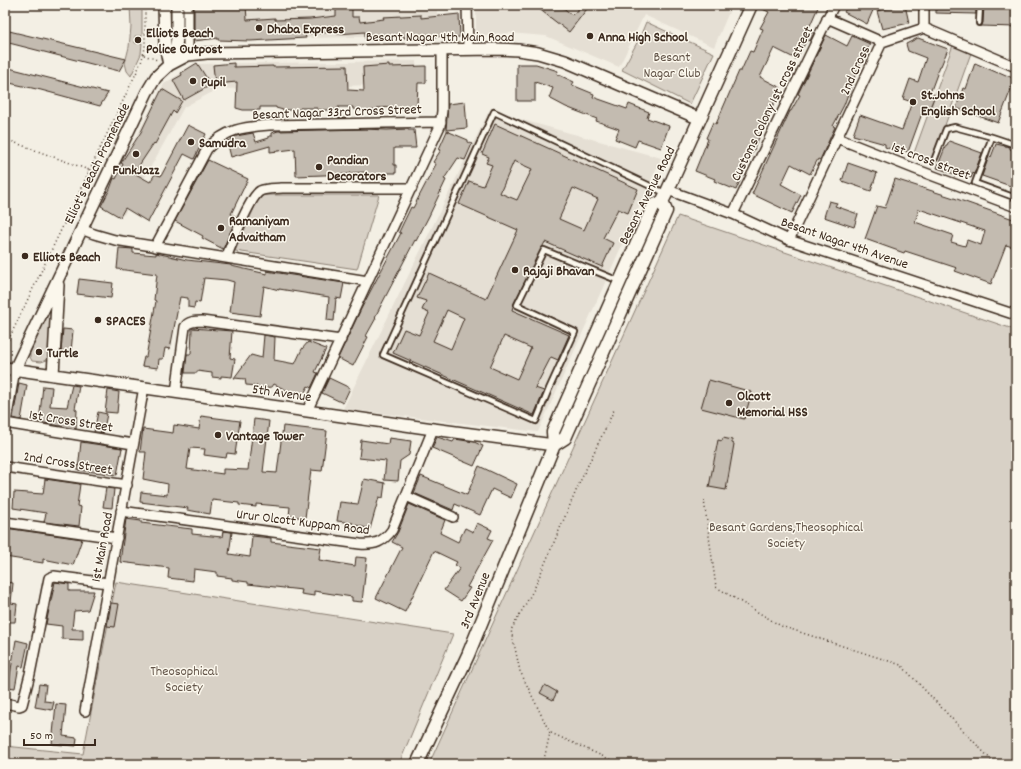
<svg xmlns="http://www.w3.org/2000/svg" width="1021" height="769" viewBox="0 0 1021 769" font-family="Dekko,sans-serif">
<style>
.built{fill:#e5dfd4}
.green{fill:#d8d1c6;stroke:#8a7e72}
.building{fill:#c3bbb0;stroke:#3b2a1e;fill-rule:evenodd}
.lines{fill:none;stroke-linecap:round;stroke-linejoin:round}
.service-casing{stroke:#3b2a1e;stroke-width:8}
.minor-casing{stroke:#3b2a1e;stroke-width:12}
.tertiary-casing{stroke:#3b2a1e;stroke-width:14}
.secondary-casing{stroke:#3b2a1e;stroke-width:15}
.path{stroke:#3b2a1e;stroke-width:1.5;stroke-dasharray:1 3;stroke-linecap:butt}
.service{stroke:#fbf7ec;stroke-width:4.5}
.minor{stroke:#fbf7ec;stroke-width:9}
.tertiary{stroke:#fbf7ec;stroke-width:11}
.secondary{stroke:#fbf7ec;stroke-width:12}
.poi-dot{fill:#3b2a1e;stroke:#fbf7ec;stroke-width:1.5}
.labels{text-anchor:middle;stroke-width:3;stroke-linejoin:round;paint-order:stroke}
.poi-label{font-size:14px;font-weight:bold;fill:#3b2a1e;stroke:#fbf7ec;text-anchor:start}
.street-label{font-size:14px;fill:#3b2a1e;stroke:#fbf7ec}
.park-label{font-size:14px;fill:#625448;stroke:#fbf7ec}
</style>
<rect width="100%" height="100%" fill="#f3efe4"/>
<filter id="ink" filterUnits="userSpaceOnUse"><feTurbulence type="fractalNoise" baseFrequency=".025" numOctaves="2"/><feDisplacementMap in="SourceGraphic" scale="8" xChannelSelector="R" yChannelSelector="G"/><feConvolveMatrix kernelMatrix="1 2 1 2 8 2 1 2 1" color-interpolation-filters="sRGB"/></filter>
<g filter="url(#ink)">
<path class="built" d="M 185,5 L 211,5 L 211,12 L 437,9 L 437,35 L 185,41 Z
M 476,5 L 713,5 L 729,12 L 714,47 L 644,15 L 619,67 L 546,36 L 509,33 L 476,36 Z
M 416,61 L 417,84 L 218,89 L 184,107 L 124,215 L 101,204 L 164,84 L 195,64 Z
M 489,111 L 661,158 L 538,432 L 343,409 Z"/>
<path class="green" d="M 130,5 L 142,5 L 142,36 L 135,36 L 135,43 L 142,43 L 141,54 L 131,76 L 127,71 L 125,63 L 129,47 L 131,27 Z
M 646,22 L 714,53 L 690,104 L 622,70 L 639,39 Z
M 953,45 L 971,53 L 931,164 L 914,153 Z
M 260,195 L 379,195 L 357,269 L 235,251 Z
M 678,216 L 1016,330 L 1016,764 L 429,764 Z
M 52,304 L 55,309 L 47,360 L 41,362 L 32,361 L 30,357 L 30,353 Z
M 116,582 L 453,634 L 399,764 L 5,764 L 5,746 L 83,754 Z"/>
<path class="building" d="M 194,5 L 246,5 L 247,20 L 275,18 L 275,20 L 310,19 L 336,16 L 336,5 L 352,5 L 352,17 L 359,17 L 360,22 L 384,19 L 383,17 L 421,15 L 421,18 L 459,14 L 460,37 L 442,38 L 442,36 L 426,38 L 426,36 L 404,38 L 404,36 L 365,39 L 365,32 L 337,34 L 337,32 L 305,34 L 306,38 L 250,41 L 218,40 L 218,38 L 194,41 Z
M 534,5 L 560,5 L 572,15 L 583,5 L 590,5 L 569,32 Z
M 758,5 L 819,5 L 808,30 L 814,33 L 810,41 L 807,40 L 796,59 L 774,48 L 760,77 L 781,88 L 758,137 L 759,138 L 754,148 L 755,148 L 750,157 L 736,190 L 714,181 L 715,179 L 695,171 L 708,139 L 706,138 L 713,122 L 716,124 L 739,71 L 741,71 L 750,51 L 753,52 L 763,29 L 760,28 L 769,12 L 758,7 Z
M 848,5 L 869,5 L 874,8 L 867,24 L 844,12 Z
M 902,5 L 905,5 L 909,23 L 882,29 L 877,11 Z
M 936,5 L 976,5 L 976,14 L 936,13 Z
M 984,5 L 1016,5 L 1016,27 L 981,26 L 983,23 Z
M 5,30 L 126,59 L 119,71 L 5,42 Z
M 826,35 L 847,46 L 852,36 L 870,44 L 857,70 L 844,105 L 833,126 L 835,127 L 820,160 L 818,159 L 810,174 L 791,164 L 783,181 L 781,184 L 801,195 L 792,213 L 752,194 L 790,111 L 791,111 L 800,95 L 798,94 Z
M 918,38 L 948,49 L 941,66 L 940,66 L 930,93 L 935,95 L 929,110 L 924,108 L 908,152 L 895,148 L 894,150 L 885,147 L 885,144 L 853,135 L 860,115 L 902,130 L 912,102 L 903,99 L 910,79 L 918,82 L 926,58 L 908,51 L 906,44 Z
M 197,63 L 211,85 L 184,100 L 173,80 L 182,75 L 181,73 Z
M 234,63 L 234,67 L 273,66 L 273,67 L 347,66 L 348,90 L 364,91 L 363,67 L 389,65 L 389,67 L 426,66 L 426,83 L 418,83 L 417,106 L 414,106 L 415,109 L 398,109 L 394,108 L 394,107 L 377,108 L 377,110 L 360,111 L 353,109 L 353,107 L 338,107 L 338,110 L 321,110 L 317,109 L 317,108 L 300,108 L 300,110 L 283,110 L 276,108 L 276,107 L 260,107 L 260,110 L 243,110 L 236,108 L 237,82 L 215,84 L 213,65 Z
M 975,63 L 998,73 L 999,72 L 1015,79 L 998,123 L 956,108 L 963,88 L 966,89 Z
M 517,64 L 536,64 L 558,71 L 557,74 L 574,82 L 572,85 L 594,94 L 593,97 L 627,109 L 629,104 L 649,112 L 647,118 L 669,126 L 661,148 L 638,140 L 635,147 L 615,139 L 619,129 L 596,121 L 597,119 L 566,107 L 549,98 L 553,88 L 535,82 L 535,101 L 517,101 Z
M 5,67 L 108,93 L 100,106 L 41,90 L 5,82 Z
M 162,89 L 182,101 L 175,113 L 173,111 L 155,144 L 154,143 L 134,173 L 150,182 L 155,174 L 161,176 L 188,125 L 206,134 L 194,159 L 184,154 L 148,222 L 125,208 L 120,217 L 101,206 L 110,189 L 114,178 L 116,179 L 123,164 L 121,163 L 141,132 Z
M 465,102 L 467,128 L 446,130 L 448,104 Z
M 495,124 L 638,189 L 628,213 L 618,209 L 603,238 L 613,243 L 602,267 L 545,242 L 514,303 L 512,310 L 569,335 L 558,360 L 551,357 L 535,388 L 544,391 L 534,415 L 393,353 L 404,329 L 419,335 L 429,313 L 422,310 L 426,301 L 417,298 L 429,273 L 486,299 L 518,230 L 459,204 L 469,181 L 483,186 L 492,165 L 486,163 L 489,157 L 482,154 ZM 514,161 L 532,169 L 517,200 L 500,193 ZM 573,188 L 598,199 L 584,230 L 559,219 ZM 447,310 L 464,318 L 451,349 L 433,341 ZM 504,336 L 531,348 L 517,379 L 490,367 Z
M 366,129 L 387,130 L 408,129 L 408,130 L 414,130 L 416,148 L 394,148 L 394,165 L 396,165 L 396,173 L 387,173 L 388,176 L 370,176 L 370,174 L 366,174 L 366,172 L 350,173 L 350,174 L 296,176 L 295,149 L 270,152 L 270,146 L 231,157 L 227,141 L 232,140 L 232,138 L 236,136 L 253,133 L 256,142 L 269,138 L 269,136 L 272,136 L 272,133 L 278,131 Z
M 447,131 L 468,140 L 468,142 L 472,144 L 465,160 L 458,158 L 444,179 L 446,180 L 429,216 L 416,241 L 415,240 L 375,317 L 376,318 L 366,336 L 368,337 L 353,366 L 338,358 L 361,309 L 401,233 L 399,232 L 411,207 L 413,208 L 436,164 L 433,162 L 441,150 L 439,149 Z
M 949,141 L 982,153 L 974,174 L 973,173 L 971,178 L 954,172 L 954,174 L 937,168 L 946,145 L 947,145 Z
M 996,144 L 1010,147 L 1010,149 L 1016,151 L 1016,188 L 982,176 L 989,156 L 991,157 Z
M 208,160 L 248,179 L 231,214 L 237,217 L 223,249 L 202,238 L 203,236 L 175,221 Z
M 848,163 L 877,173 L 871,191 L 842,181 Z
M 895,179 L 954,198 L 1016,220 L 1016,248 L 1006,245 L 991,284 L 955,271 L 957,268 L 905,251 L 904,253 L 865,239 L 877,206 L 885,208 ZM 919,209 L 985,231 L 981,245 L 967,240 L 965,246 L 951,242 L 953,235 L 915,222 Z
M 829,201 L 837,203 L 835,206 L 858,214 L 854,227 L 824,217 Z
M 119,248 L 133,249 L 133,253 L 156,255 L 156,253 L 187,260 L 231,265 L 231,266 L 267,274 L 267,271 L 266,271 L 344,283 L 341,299 L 336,298 L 334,321 L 327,320 L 329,297 L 279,289 L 279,290 L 264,286 L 260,316 L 230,312 L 234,282 L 227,280 L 204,278 L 200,303 L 195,302 L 194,308 L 188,307 L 188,298 L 180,297 L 170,349 L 165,348 L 163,359 L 159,359 L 158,368 L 142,366 L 144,357 L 146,357 L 156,301 L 154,300 L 157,274 L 117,269 Z
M 79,279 L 113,283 L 111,298 L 77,294 Z
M 192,328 L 232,331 L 230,358 L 235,359 L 232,377 L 221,376 L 221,378 L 212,377 L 212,373 L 197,371 L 197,373 L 185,373 L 187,354 L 191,354 Z
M 63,329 L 73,330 L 71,352 L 61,351 Z
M 264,335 L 275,337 L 274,360 L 295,364 L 302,349 L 308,342 L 326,349 L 315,372 L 318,373 L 311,388 L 308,386 L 302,398 L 274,384 L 272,387 L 258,388 L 258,386 L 246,385 L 245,379 L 234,378 L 251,355 L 262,358 Z
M 329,378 L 350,388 L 343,403 L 322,393 Z
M 709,380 L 752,392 L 744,419 L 701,408 Z
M 19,383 L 27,385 L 21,420 L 13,418 Z
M 72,385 L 79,386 L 75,409 L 77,410 L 76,429 L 39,422 L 43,386 L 52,387 L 50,406 L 67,407 Z
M 108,390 L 119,392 L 117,413 L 105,412 Z
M 98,412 L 107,414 L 103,433 L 94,432 Z
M 201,416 L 240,421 L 235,454 L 227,453 L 226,458 L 204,455 L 205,449 L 190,448 L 187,469 L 223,474 L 223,469 L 248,470 L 254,419 L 269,421 L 263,472 L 277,473 L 283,426 L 327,431 L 322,471 L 311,470 L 305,518 L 289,516 L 290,507 L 256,504 L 256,507 L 239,505 L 239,503 L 212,500 L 210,514 L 187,510 L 188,508 L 140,502 L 141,492 L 167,495 L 168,484 L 143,479 L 146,452 L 140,452 L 143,429 L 173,433 L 174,425 L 199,429 Z
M 437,437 L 453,442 L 455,439 L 474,442 L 483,446 L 474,466 L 432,448 Z
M 389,438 L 411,441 L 409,455 L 400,461 L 398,481 L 384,480 L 386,461 L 359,458 L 361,440 L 388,444 Z
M 723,438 L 732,440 L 732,443 L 734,444 L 726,490 L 709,487 L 718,440 L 722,441 Z
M 81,442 L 122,448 L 117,475 L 78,470 Z
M 479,466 L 517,484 L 511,498 L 492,489 L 480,515 L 455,504 L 453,510 L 414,493 L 421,476 L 467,495 Z
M 45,479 L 80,484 L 77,506 L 81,507 L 79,526 L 44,522 L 46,513 L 13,508 L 14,492 L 43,494 Z
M 364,479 L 385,483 L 383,498 L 379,497 L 370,529 L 352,524 L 353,523 L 337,521 L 340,502 L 358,504 Z
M 106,488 L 114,489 L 112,508 L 103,507 Z
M 409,504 L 445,520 L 440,533 L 458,542 L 465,528 L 473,532 L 477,523 L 492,530 L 488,538 L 493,540 L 467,587 L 470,588 L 461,601 L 444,590 L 460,568 L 455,565 L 457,562 L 434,551 L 405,612 L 376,598 L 402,547 L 392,542 L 398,532 Z
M 126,519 L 141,521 L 141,523 L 192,529 L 192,534 L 222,537 L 223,531 L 232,532 L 229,554 L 250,557 L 252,536 L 271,538 L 271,542 L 321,548 L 319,560 L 355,566 L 356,557 L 367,558 L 362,602 L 352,601 L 352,597 L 314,591 L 314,596 L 301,594 L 302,590 L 248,584 L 248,582 L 232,580 L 232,578 L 217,576 L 217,572 L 194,569 L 193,581 L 168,578 L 169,568 L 120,562 Z
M 5,528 L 82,539 L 73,565 L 43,559 L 43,563 L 5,557 L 7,537 L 5,537 Z
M 5,582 L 13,583 L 11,603 L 17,604 L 15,622 L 5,622 Z
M 55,582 L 69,584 L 69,591 L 94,591 L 88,610 L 74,611 L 72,629 L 83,629 L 83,640 L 62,639 L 62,626 L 46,624 Z
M 111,603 L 119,604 L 115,627 L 107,626 Z
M 16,640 L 28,643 L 23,667 L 19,666 L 15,688 L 8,687 Z
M 39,684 L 46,685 L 44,701 L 54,702 L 52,710 L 35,707 Z
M 545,685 L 557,692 L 553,700 L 540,693 Z
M 56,704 L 66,705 L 63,736 L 77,738 L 76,746 L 52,744 Z"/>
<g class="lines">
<defs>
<path id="service" d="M 979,23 L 980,5
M 992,137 L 975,183 L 1016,198
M 935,158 L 946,129 L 955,127 L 992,137 L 1016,145
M 619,281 L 544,250 L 517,305 L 575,332 L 549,389 L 536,421 L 383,355 L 494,112 L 665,193"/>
<path id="minor" d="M 188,5 L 188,55
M 467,5 L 468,49
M 827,18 L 882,42
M 924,28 L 924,5
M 837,138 L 915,169 L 1016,207
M 668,190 L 733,214 L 789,240 L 1016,315
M 733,214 L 834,5
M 81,229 L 94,234 L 115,240 L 368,281
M 789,240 L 882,42 L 924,28 L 1016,67
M 155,247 L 207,149 C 225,129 244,127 269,125 L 441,122
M 226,258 C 231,245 250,197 260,191 C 267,188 275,189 282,188 L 412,188
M 176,392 L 185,327 C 188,321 196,321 202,321 L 341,340
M 307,411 L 440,126 L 442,111 L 442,50
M 5,423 L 133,444
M 5,428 L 15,369
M 5,467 L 127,485
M 406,496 L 453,517
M 121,511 L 360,544 C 375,545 383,542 392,530 L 433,429
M 5,522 L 117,538
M 5,703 L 19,706 L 22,705 L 30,674 L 49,578 L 54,576 L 108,583
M 85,711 L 144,387"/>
<path id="tertiary" d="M 164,5 L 165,45 L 169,65
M 169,65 L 188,55 L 207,53 L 497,49 L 518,50 L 538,53 L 565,61 L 700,119
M 5,368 L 433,429 L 554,445
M 15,369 L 147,92 L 156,77 L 169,65 L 175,55 L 177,38 L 177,5
M 53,375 L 58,285"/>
<path id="secondary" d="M 554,445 L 565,438 L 666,211 L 662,202
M 417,764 L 468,655 L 554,445 L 553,432 L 654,205 L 662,202 L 666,194 L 751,5"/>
</defs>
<use href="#service" class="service-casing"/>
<use href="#minor" class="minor-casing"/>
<use href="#tertiary" class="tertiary-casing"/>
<use href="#secondary" class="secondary-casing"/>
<path class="path" d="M 144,55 L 157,60
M 5,139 L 89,170
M 5,347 L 141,63 L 145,48 L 145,5
M 704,500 L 716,587 L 781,626 L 901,665 L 995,764
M 551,733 L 620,764
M 543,764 L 550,733 L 520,671 L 511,630 L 534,589 L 579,484 L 614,410"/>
<use href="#service" class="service"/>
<use href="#minor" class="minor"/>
<use href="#tertiary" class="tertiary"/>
<use href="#secondary" class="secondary"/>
</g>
</g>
<g class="poi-dot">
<circle cx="259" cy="28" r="4"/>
<circle cx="590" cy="36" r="4"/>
<circle cx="138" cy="40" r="4"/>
<circle cx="193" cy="81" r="4"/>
<circle cx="913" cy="102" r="4"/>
<circle cx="191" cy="142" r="4"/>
<circle cx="136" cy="154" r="4"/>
<circle cx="319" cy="167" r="4"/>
<circle cx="221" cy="228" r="4"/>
<circle cx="25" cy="256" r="4"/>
<circle cx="515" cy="270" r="4"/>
<circle cx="98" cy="320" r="4"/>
<circle cx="39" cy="352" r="4"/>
<circle cx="729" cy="403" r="4"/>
<circle cx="218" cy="435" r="4"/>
</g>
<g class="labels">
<g class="poi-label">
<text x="267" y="33">Dhaba Express</text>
<text x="146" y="37">Elliots Beach<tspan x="146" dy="16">Police Outpost</tspan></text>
<text x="598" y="41">Anna High School</text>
<text x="201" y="86">Pupil</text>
<text x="921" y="99">St.Johns<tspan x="921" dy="16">English School</tspan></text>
<text x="199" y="147">Samudra</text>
<text x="327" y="164">Pandian<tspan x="327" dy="16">Decorators</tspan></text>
<text x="136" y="174" text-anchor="middle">FunkJazz</text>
<text x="229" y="225">Ramaniyam<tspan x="229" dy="16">Advaitham</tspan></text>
<text x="33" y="261">Elliots Beach</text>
<text x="523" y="275">Rajaji Bhavan</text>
<text x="106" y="325">SPACES</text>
<text x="47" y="357">Turtle</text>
<text x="737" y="400">Olcott<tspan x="737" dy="16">Memorial HSS</tspan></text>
<text x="226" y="440">Vantage Tower</text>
</g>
<g class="street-label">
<text x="440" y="41">Besant Nagar 4th Main Road</text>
<text transform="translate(854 70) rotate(-65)" y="5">2nd Cross</text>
<text transform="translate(771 103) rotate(-64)" y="5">Customs Colony 1st cross street</text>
<text transform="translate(337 111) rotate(-2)" y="5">Besant Nagar 33rd Cross Street</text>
<text transform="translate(931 160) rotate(21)" y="5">1st cross street</text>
<text transform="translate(96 163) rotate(-64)" y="5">Elliot's Beach Promenade</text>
<text transform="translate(646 195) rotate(-63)" y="5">Besant Avenue Road</text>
<text transform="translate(845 242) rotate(19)" y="5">Besant Nagar 4th Avenue</text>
<text transform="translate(282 392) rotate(8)" y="5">5th Avenue</text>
<text transform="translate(71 420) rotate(9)" y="5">1st Cross Street</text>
<text transform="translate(68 462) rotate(9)" y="5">2nd Cross Street</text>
<text transform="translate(303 521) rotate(7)" y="5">Urur Olcott Kuppam Road</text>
<text transform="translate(101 547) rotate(-80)" y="5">1st Main Road</text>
<text transform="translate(474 600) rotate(-68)" y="5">3rd Avenue</text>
</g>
<g class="park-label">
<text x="672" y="61">Besant<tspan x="672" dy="16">Nagar Club</tspan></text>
<text x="786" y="531">Besant Gardens,Theosophical<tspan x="786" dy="16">Society</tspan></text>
<text x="184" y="675">Theosophical<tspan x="184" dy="16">Society</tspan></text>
</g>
</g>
<rect width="1021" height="769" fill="none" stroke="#fbf7ec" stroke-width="20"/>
<rect x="10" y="10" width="1001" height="749" fill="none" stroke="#3b2a1e" stroke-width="1.5" filter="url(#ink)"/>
<path d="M24 739v6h71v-6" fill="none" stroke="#3b2a1e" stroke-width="2"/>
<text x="30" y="739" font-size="12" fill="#3b2a1e" stroke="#fbf7ec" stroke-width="3" paint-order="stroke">50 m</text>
</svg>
